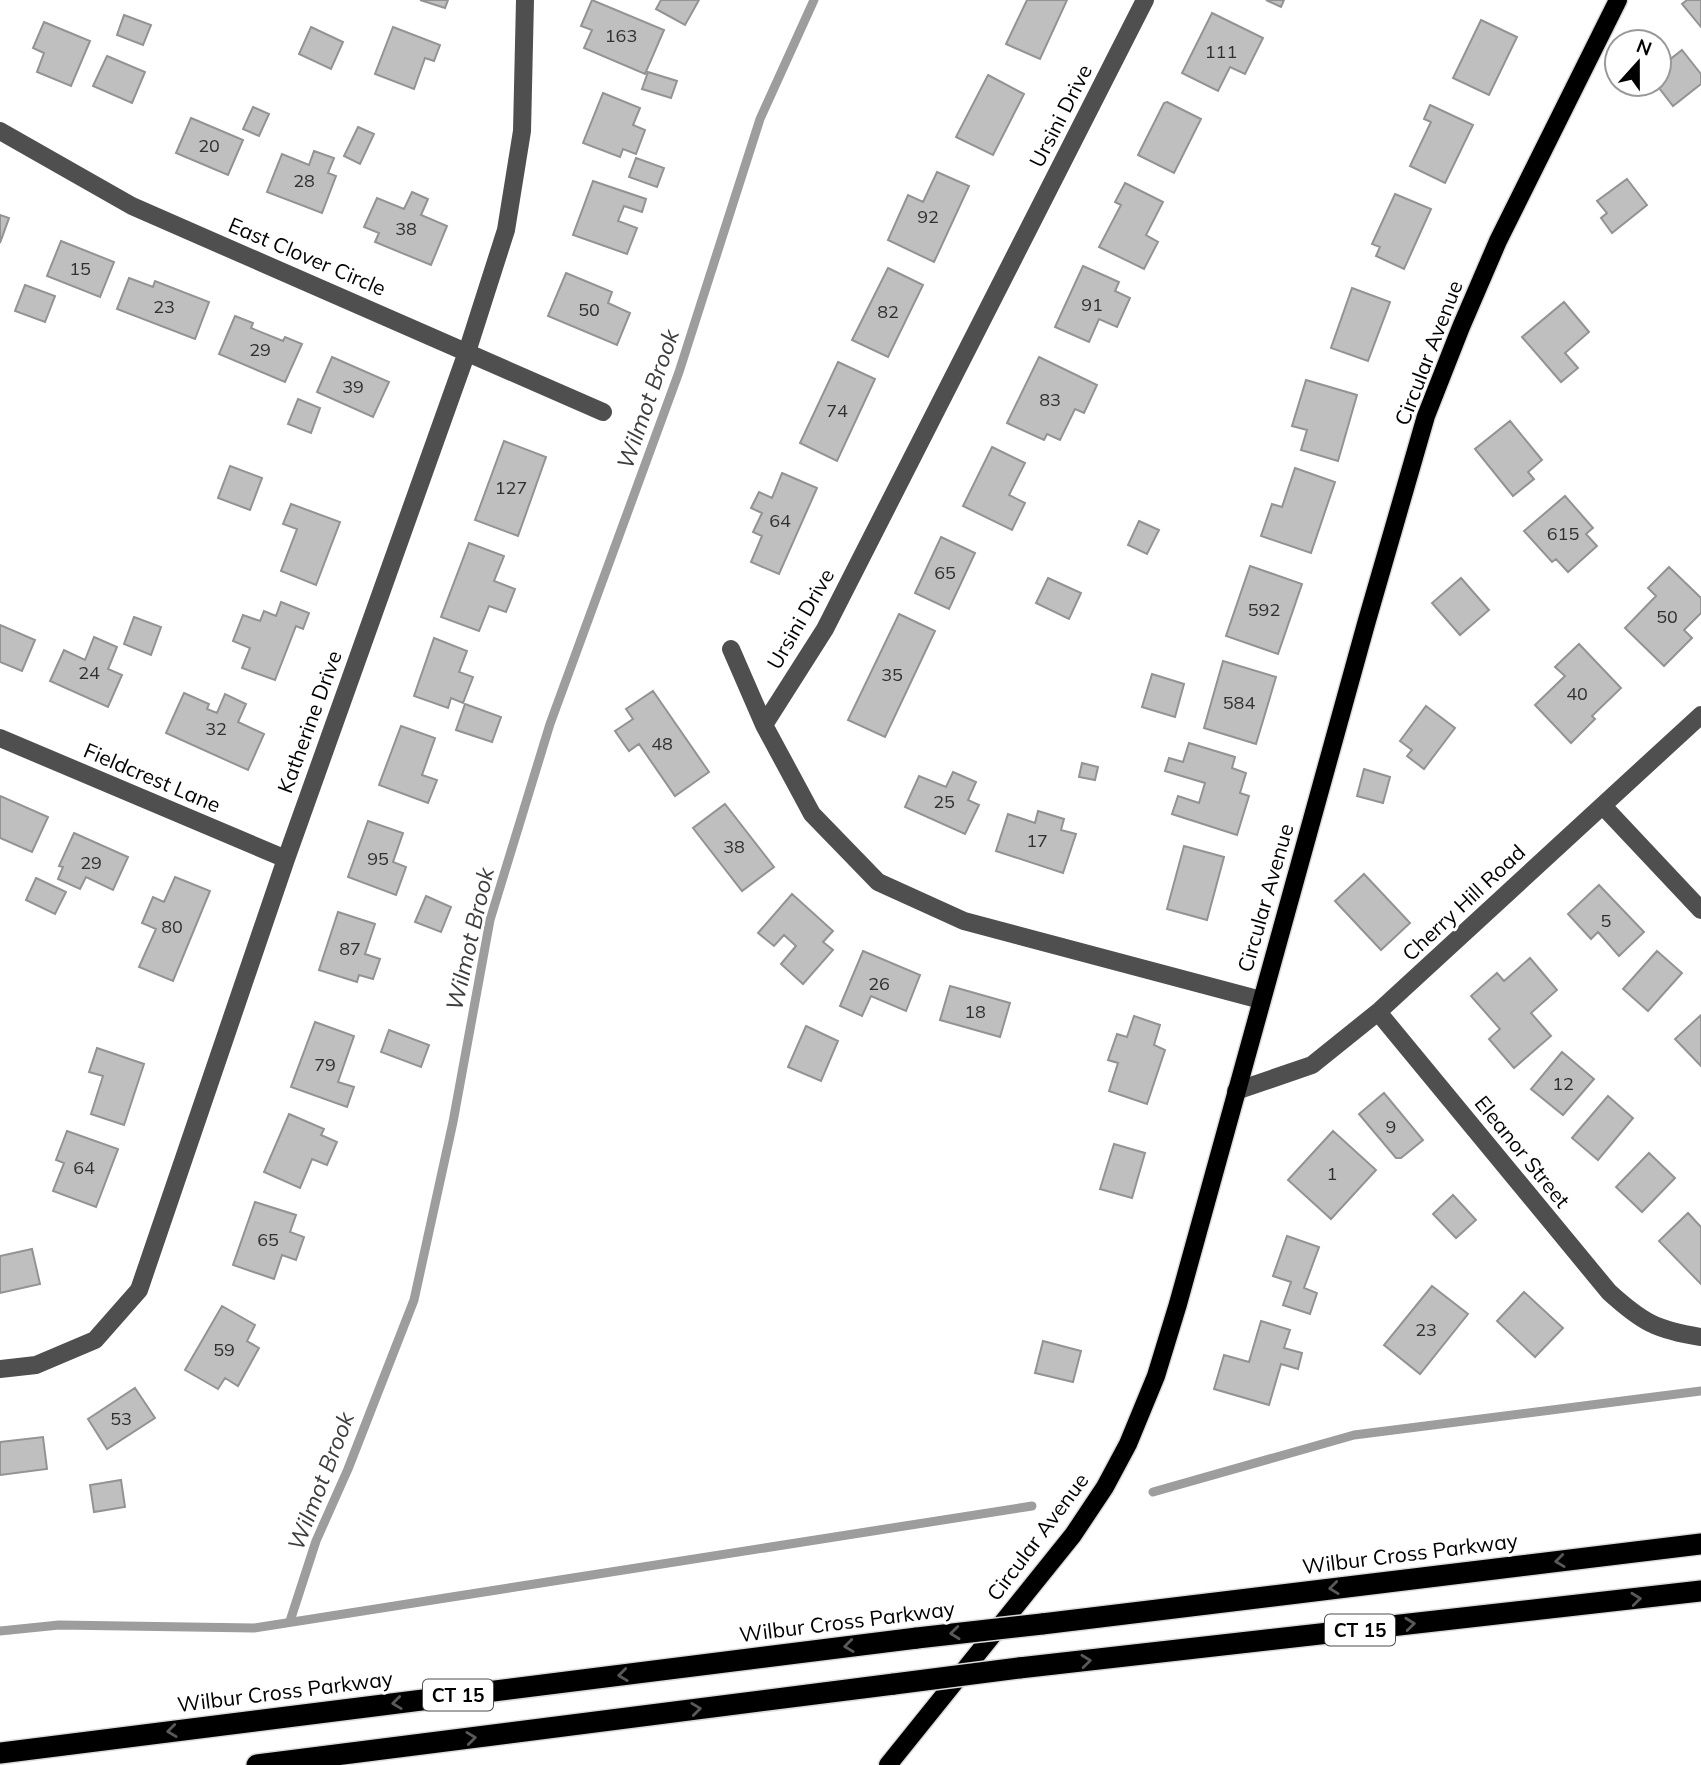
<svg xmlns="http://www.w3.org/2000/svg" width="1701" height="1765" viewBox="0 0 1701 1765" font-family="Mulish,sans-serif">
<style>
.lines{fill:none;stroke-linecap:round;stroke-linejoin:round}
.stream{stroke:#9d9d9d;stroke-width:9}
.building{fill:#bfbfbf;stroke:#939393;stroke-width:2}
.major-casing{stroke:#dbdbdb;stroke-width:21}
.highway-casing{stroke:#dbdbdb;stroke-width:24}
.minor{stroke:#4f4f4f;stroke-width:18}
.major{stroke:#000;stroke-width:18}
.highway{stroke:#000;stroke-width:21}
.highway-bridge-casing{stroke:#dbdbdb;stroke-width:24;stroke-linecap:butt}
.highway-bridge{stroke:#000;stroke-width:21}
.oneway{stroke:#595959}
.labels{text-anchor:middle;stroke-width:6;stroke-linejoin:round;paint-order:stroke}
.number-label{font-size:18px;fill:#303030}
.shield{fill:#fff;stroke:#4c4c4c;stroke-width:2}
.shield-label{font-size:19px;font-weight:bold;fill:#000}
.street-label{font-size:21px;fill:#000;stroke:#fff}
.water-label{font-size:23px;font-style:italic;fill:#3e3e3e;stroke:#fff}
</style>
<rect width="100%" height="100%" fill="#fff"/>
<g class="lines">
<path class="stream" d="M 1153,1492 L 1354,1435 L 1701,1391
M 290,1621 L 316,1541 L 348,1469 L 414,1300 L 453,1122 L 490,920 L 550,724 L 679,372 L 760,119 L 814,0
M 0,1631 L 59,1625 L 254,1628 L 1032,1506"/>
</g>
<path class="building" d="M 420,0 L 448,0 L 445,8 Z
M 592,0 L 664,30 L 645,74 L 584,48 L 592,30 L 581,26 Z
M 661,0 L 699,0 L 685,25 L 656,9 Z
M 1027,0 L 1067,0 L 1040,59 L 1006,44 Z
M 1266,0 L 1284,0 L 1281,7 Z
M 1687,0 L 1701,0 L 1701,27 L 1682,4 Z
M 1212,13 L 1263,38 L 1245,74 L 1230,67 L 1218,91 L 1182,73 Z
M 124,15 L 151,25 L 143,45 L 117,35 Z
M 1481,20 L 1517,37 L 1489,95 L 1453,78 Z
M 44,22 L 90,41 L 71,86 L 37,72 L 44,53 L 33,48 Z
M 311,27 L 343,42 L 331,69 L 299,54 Z
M 393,27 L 440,45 L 434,61 L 425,58 L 414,89 L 375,74 Z
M 1682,50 L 1701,74 L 1701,84 L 1673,106 L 1656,84 L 1659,84 L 1659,68 Z
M 107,56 L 145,72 L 132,103 L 93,86 Z
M 648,72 L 677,81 L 671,98 L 642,89 Z
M 988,75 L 1024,94 L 993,155 L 956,137 Z
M 603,93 L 640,108 L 633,125 L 645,130 L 636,154 L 623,149 L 620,157 L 583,143 Z
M 1167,102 L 1201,119 L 1174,173 L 1138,155 L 1164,103 Z
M 1430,105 L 1473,125 L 1445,183 L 1410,166 L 1431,122 L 1424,119 Z
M 253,107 L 269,114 L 259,136 L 243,129 Z
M 191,118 L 243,140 L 228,175 L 176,153 Z
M 358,127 L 374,134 L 360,164 L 344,156 Z
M 314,151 L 334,158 L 328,173 L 336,176 L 322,213 L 267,192 L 282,154 L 309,165 Z
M 636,158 L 664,168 L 657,187 L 629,177 Z
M 937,172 L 969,186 L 934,262 L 888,240 L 908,195 L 923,202 Z
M 1627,179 L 1647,205 L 1612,233 L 1601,218 L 1607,213 L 1597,201 Z
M 593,181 L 646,199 L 642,212 L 624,206 L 618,221 L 637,228 L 627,254 L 573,235 Z
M 1125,183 L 1163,202 L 1146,235 L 1158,242 L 1144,269 L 1099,247 L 1121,205 L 1115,202 Z
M 412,192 L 428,199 L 421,215 L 447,226 L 431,265 L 375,242 L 379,233 L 364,227 L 377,198 L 404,209 Z
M 1395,194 L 1431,209 L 1404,269 L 1376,256 L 1380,247 L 1372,244 Z
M 0,215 L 9,218 L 0,243 Z
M 61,241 L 114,262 L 100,297 L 47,276 Z
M 1083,266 L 1119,282 L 1115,291 L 1130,298 L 1117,327 L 1099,319 L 1089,342 L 1055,327 Z
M 888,268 L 923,285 L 888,357 L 852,340 Z
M 566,273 L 612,292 L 608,303 L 630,313 L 617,345 L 548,316 Z
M 129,278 L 153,287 L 155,281 L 209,302 L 195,339 L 117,309 Z
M 25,285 L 55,296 L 45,322 L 15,311 Z
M 1352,288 L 1390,302 L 1368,361 L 1331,348 Z
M 1564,302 L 1589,332 L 1565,353 L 1578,368 L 1561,382 L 1522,337 Z
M 235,316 L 253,323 L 251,328 L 283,341 L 285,337 L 302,344 L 285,382 L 219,354 Z
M 332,357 L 389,382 L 373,417 L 317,392 Z
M 1039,357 L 1097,385 L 1084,413 L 1075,409 L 1060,440 L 1047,434 L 1044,440 L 1007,423 Z
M 838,362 L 875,379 L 837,461 L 800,443 Z
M 1306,380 L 1357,395 L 1338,461 L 1301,450 L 1307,430 L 1292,426 Z
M 298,399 L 320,408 L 311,433 L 288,424 Z
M 1510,421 L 1542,460 L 1528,472 L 1534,479 L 1513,496 L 1475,449 Z
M 504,441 L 546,457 L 518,536 L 475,520 Z
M 992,447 L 1025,463 L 1009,495 L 1025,503 L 1012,530 L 963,506 Z
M 230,466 L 262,478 L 250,510 L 218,498 Z
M 1295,468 L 1335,482 L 1311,553 L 1261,536 L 1272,504 L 1282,507 Z
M 782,473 L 817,488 L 779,574 L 751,562 L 762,536 L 753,532 L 762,513 L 751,508 L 759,492 L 772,498 Z
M 1565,496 L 1593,528 L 1586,534 L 1597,546 L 1568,572 L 1556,559 L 1552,562 L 1524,531 Z
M 291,504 L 340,522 L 316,585 L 281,571 L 297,529 L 283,524 Z
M 1139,521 L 1159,530 L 1147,554 L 1128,545 Z
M 941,537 L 975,553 L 949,609 L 915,593 Z
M 469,543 L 504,556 L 494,581 L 515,589 L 506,612 L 489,606 L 479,631 L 441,617 Z
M 1250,566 L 1302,584 L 1278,654 L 1226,636 Z
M 1669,567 L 1701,598 L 1701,613 L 1684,630 L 1692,638 L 1664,666 L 1625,628 L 1656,596 L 1648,588 Z
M 1048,578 L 1081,593 L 1069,619 L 1036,603 Z
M 1461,578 L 1489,610 L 1460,635 L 1432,603 Z
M 281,602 L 309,613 L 303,629 L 296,626 L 275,680 L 242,668 L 250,648 L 233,641 L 243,615 L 260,621 L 264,611 L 276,616 Z
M 899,614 L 935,631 L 885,737 L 848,720 Z
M 134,617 L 161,627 L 151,655 L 124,644 Z
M 0,625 L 35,640 L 22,671 L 0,662 Z
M 94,637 L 117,647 L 108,669 L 122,675 L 108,707 L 50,681 L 64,650 L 85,660 Z
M 434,638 L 467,651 L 459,672 L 473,677 L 463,703 L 451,698 L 448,708 L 414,696 Z
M 1579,644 L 1621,688 L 1592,716 L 1595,719 L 1571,743 L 1535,705 L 1565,676 L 1555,667 Z
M 1223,661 L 1276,677 L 1256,744 L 1204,728 Z
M 1152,674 L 1184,684 L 1175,717 L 1142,707 Z
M 653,691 L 709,772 L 675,796 L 639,744 L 629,751 L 615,731 L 633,719 L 626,709 Z
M 184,693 L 209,704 L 207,709 L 217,713 L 225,694 L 246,704 L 238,722 L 264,734 L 248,770 L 166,733 Z
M 465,704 L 501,717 L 492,742 L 456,730 Z
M 1426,706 L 1455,728 L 1424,769 L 1407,756 L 1412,750 L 1400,741 Z
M 401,726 L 435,738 L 422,775 L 437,780 L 428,803 L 379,785 Z
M 1189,743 L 1235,757 L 1232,768 L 1246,773 L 1240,793 L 1249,796 L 1237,835 L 1172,814 L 1178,796 L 1199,803 L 1205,783 L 1165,771 L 1169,758 L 1183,762 Z
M 1082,763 L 1098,767 L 1095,780 L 1079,777 Z
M 1364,769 L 1390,777 L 1383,803 L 1357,796 Z
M 953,772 L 976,782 L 968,800 L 979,805 L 965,834 L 905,807 L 919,776 L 946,787 Z
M 0,796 L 48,817 L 32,852 L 0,838 Z
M 725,804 L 774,867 L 742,891 L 693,828 Z
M 1038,811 L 1064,819 L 1061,830 L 1076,834 L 1063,873 L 996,851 L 1008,814 L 1035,823 Z
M 368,821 L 403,833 L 393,862 L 406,867 L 396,895 L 348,877 Z
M 74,833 L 128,857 L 113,890 L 86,877 L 80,889 L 58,879 L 63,867 L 59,866 Z
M 1184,846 L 1224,857 L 1207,920 L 1167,909 Z
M 1364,874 L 1410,923 L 1381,950 L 1335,901 Z
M 175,877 L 210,891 L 173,981 L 139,967 L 156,929 L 142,923 L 153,897 L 164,902 Z
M 36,878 L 66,892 L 55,914 L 26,900 Z
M 1599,885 L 1644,932 L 1619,956 L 1598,932 L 1591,939 L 1568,914 Z
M 792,894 L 833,931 L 823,942 L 833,950 L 803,984 L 781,964 L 796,946 L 784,935 L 774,946 L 758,933 Z
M 426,896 L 451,907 L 441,932 L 415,922 Z
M 338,912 L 375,924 L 365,954 L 380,959 L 373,979 L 359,975 L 357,982 L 319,970 Z
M 863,951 L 920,975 L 906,1011 L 871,996 L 862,1016 L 840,1006 Z
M 1657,951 L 1682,973 L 1648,1011 L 1623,989 Z
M 1530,958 L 1557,990 L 1531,1013 L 1551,1036 L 1514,1068 L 1489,1039 L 1500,1029 L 1471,996 L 1497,973 L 1504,981 Z
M 950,986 L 1010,1003 L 1000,1037 L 940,1020 Z
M 1701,1015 L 1701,1066 L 1675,1039 Z
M 1134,1016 L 1160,1025 L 1154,1045 L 1165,1050 L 1147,1104 L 1109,1091 L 1118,1063 L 1108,1060 L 1117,1034 L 1127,1037 Z
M 315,1022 L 354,1036 L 338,1082 L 354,1087 L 347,1107 L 291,1087 Z
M 806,1026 L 838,1041 L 821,1081 L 788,1067 Z
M 389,1030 L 429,1045 L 421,1067 L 381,1052 Z
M 97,1048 L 144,1064 L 124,1125 L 91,1114 L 103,1076 L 89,1072 Z
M 1562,1052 L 1594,1079 L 1563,1115 L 1531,1089 Z
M 1384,1093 L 1423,1140 L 1401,1158 L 1396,1158 L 1359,1114 Z
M 1608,1096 L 1633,1118 L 1598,1160 L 1572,1138 Z
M 289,1114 L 324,1129 L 321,1135 L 337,1142 L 327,1165 L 312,1159 L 300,1188 L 264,1172 Z
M 67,1131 L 118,1149 L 96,1207 L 53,1191 L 64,1163 L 56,1160 Z
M 1333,1131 L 1376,1170 L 1331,1219 L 1288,1180 Z
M 1114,1144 L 1145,1153 L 1132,1198 L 1100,1189 Z
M 1649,1153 L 1675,1178 L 1642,1212 L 1616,1187 Z
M 1453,1195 L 1476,1220 L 1456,1238 L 1433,1214 Z
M 255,1202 L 296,1215 L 290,1232 L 304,1237 L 296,1260 L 282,1255 L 274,1279 L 233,1265 Z
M 1688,1213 L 1701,1227 L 1701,1284 L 1659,1241 Z
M 1287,1236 L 1319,1247 L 1304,1288 L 1317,1293 L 1310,1314 L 1283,1305 L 1291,1282 L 1273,1276 Z
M 32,1249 L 40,1284 L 0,1293 L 0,1256 Z
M 1432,1286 L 1468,1314 L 1420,1374 L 1384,1345 Z
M 1524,1292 L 1563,1328 L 1535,1357 L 1497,1321 Z
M 222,1306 L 255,1325 L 247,1341 L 259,1348 L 238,1386 L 225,1378 L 218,1389 L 185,1370 Z
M 1261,1321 L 1290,1330 L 1284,1348 L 1302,1353 L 1298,1369 L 1281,1364 L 1269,1405 L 1214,1389 L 1224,1355 L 1249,1362 Z
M 1043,1341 L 1081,1351 L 1073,1382 L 1035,1373 Z
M 135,1388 L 155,1418 L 107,1449 L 88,1419 Z
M 43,1437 L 47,1469 L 0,1475 L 0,1442 Z
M 121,1480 L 125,1507 L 94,1512 L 90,1485 Z"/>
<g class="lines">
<defs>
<path id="major" d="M 888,1765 L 1073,1535 L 1105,1487 L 1128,1444 L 1156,1376 L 1178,1304 L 1366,624 L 1426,416 L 1461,327 L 1498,241 L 1618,0"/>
<path id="highway" d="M 1042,1624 L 1701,1544
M 1019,1668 L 1701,1591
M 0,1753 L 917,1638
M 257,1765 L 894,1684"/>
</defs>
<use href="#major" class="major-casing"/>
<use href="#highway" class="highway-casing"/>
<path class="minor" d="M 0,131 L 132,206 L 603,412
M 731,649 L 764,725 L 812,814 L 878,882 L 964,921 L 1261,1000
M 764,725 L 825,629 L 1145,0
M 0,738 L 286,859
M 1603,806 L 1701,910
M 1378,1012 L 1609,1292 C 1642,1322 1656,1330 1701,1337
M 1236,1091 L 1312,1065 L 1378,1012 L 1701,715
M 0,1369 L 36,1365 L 95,1340 L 139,1290 L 286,859 L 467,352 L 506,230 L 522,131 L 525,0"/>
<use href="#major" class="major"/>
<use href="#highway" class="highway"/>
<defs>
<path id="highway-bridge" d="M 917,1638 L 1042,1624
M 894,1684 L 1019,1668"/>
</defs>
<use href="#highway-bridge" class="highway-bridge-casing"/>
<use href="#highway-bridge" class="highway-bridge"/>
</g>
<defs><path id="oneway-chevron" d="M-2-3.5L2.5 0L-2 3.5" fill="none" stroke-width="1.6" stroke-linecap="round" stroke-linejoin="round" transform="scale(1.75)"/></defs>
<g class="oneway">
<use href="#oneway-chevron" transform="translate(1560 1561) rotate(173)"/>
<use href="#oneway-chevron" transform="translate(1334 1588) rotate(173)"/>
<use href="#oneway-chevron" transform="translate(1636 1599) rotate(-6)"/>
<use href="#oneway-chevron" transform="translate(1410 1624) rotate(-6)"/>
<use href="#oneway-chevron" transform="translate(955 1633) rotate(174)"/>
<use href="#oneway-chevron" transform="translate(849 1646) rotate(173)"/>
<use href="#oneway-chevron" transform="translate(1086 1661) rotate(-6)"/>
<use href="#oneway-chevron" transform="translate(623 1675) rotate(173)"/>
<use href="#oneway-chevron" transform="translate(397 1703) rotate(173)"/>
<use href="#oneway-chevron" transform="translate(696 1709) rotate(-7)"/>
<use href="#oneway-chevron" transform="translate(172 1731) rotate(173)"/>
<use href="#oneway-chevron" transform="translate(471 1738) rotate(-7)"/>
</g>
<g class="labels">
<g class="number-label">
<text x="621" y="42">163</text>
<text x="1221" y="58">111</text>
<text x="209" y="152">20</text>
<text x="304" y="187">28</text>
<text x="928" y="223">92</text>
<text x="406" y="235">38</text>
<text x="80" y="275">15</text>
<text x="1092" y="311">91</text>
<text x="164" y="313">23</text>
<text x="589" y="316">50</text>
<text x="888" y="318">82</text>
<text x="260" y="356">29</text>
<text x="353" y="393">39</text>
<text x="1050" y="406">83</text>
<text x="837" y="417">74</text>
<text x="511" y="494">127</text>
<text x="780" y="527">64</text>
<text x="1563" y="540">615</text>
<text x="945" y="579">65</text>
<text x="1264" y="616">592</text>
<text x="1667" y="623">50</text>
<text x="89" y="679">24</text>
<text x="892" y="681">35</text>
<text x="1577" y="700">40</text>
<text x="1239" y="709">584</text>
<text x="216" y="735">32</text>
<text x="662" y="750">48</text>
<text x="944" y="808">25</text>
<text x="1037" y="847">17</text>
<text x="734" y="853">38</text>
<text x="378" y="865">95</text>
<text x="91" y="869">29</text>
<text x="1606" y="927">5</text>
<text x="172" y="933">80</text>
<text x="350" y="955">87</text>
<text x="879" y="990">26</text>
<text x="975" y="1018">18</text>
<text x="325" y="1071">79</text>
<text x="1563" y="1090">12</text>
<text x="1391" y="1133">9</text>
<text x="84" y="1174">64</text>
<text x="1332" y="1180">1</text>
<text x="268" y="1246">65</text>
<text x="1426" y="1336">23</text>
<text x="224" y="1356">59</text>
<text x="121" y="1425">53</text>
</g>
<g class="shield">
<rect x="1325" y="1614.5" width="70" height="31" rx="5"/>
<rect x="423" y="1679.5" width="70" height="31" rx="5"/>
</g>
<g class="shield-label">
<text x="1360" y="1637">CT 15</text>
<text x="458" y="1702">CT 15</text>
</g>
<g class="street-label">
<text transform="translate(1061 116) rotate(-63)" y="7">Ursini Drive</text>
<text transform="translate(307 257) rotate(23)" y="7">East Clover Circle</text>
<text transform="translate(1429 353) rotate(-69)" y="7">Circular Avenue</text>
<text transform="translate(801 619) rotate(-60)" y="7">Ursini Drive</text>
<text transform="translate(310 722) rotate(-70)" y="7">Katherine Drive</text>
<text transform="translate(152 778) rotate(23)" y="7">Fieldcrest Lane</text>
<text transform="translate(1266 898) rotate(-74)" y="7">Circular Avenue</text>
<text transform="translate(1464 903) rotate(-43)" y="7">Cherry Hill Road</text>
<text transform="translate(1522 1152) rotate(51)" y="7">Eleanor Street</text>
<text transform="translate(1038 1537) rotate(-53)" y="7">Circular Avenue</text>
<text transform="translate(1410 1554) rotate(-7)" y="7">Wilbur Cross Parkway</text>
<text transform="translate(847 1622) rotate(-7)" y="7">Wilbur Cross Parkway</text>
<text transform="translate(285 1692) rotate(-7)" y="7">Wilbur Cross Parkway</text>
</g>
<g class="water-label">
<text transform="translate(648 399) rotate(-71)" y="8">Wilmot Brook</text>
<text transform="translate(470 939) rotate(-77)" y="8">Wilmot Brook</text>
<text transform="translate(321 1481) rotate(-69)" y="8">Wilmot Brook</text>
</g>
</g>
<g transform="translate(1638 63) rotate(21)"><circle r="33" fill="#ffffff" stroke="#999999" stroke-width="2"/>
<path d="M0-5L12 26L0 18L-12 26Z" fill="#000000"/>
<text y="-10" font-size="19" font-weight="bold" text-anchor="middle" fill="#000000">N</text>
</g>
</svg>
